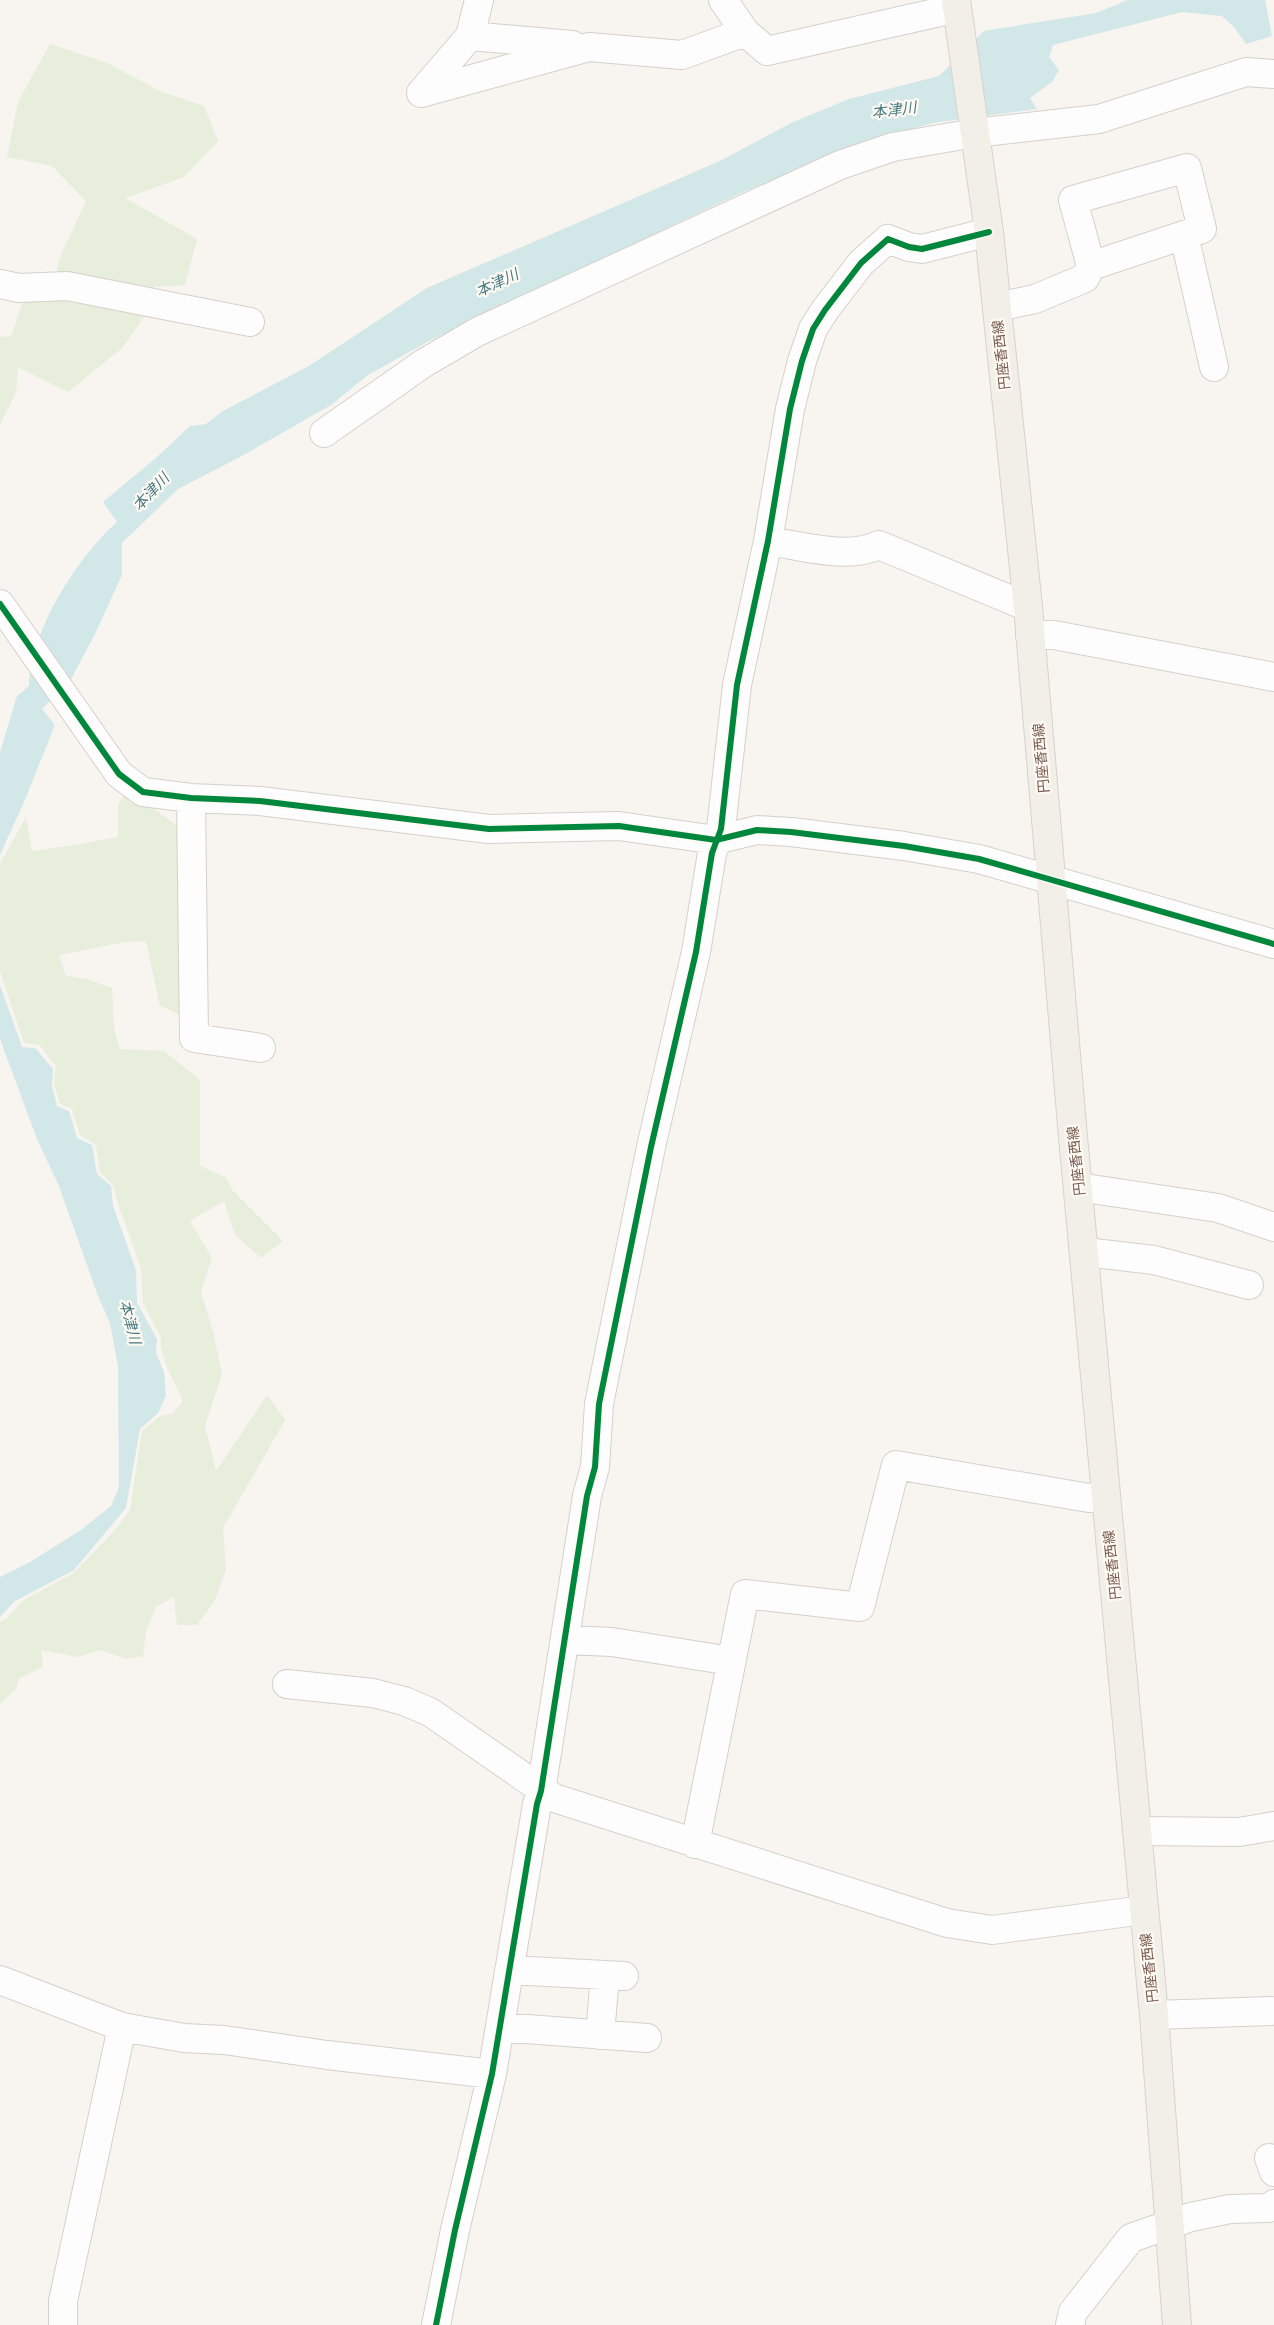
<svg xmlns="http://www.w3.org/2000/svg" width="1274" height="2325" viewBox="0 0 1274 2325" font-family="'PT Sans','Noto Sans JP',sans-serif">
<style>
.green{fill:#e7eedc}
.water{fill:#d2e7e8}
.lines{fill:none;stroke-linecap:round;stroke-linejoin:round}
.minor-casing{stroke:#d6d0cb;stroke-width:30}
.major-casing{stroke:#d9d1cc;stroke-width:30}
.minor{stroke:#fefdfd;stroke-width:28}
.major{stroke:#f2eee8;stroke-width:28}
.cycleway-casing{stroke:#fef9f3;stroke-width:9}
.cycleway{stroke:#00873e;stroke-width:6}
.labels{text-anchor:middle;stroke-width:4.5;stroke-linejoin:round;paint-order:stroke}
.street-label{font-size:14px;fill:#775b50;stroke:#fef9f3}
.water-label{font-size:15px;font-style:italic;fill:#477b81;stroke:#fef9f3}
</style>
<rect width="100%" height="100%" fill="#f8f4f0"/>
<path class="green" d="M 50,44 L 107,63 L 162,92 L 204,106 L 218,141 L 184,177 L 125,198 L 197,239 L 185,285 L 154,287 L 147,313 L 122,348 L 68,392 L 18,367 L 16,393 L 0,425 L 0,337 L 11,336 L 23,302 L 50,298 L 60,257 L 86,201 L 52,166 L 7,157 L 18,102 Z
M 128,790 L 183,830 L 181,1015 L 160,1006 L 146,941 L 126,942 L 59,955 L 66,976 L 86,979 L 112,988 L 114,1029 L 120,1049 L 164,1051 L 200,1080 L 200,1166 L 225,1177 L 233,1191 L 283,1241 L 261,1258 L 235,1235 L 224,1201 L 190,1221 L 212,1258 L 201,1292 L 213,1332 L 222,1374 L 205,1426 L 216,1471 L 267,1395 L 285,1420 L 223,1528 L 226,1570 L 214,1602 L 197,1625 L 177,1625 L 174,1597 L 156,1607 L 146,1631 L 143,1656 L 126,1659 L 100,1650 L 78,1657 L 41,1650 L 43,1667 L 19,1678 L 16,1689 L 0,1704 L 0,1622 L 6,1619 L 22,1601 L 72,1574 L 109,1537 L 130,1510 L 142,1431 L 160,1416 L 172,1414 L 183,1401 L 166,1365 L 161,1349 L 161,1338 L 143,1303 L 141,1268 L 119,1207 L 113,1185 L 100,1172 L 96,1145 L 80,1135 L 72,1109 L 60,1104 L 54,1083 L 56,1066 L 39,1045 L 24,1043 L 0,971 L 0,864 L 26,817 L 32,851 L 75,845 L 118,837 L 118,804 Z"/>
<path class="water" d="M 1128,0 L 1265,0 L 1272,36 L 1246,44 L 1234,27 L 1222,16 L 1182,12 L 1053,45 L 1049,57 L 1059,70 L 1052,82 L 1030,98 L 1037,109 L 933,123 L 857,144 L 739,194 L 429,341 L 368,375 L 331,405 L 242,456 L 178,489 L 122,543 L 122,575 L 94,636 L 69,683 L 42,709 L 55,725 L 24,802 L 0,855 L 0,752 L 17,696 L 29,686 C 31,630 76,559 117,522 L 103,502 L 156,458 L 190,426 L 206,424 L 223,411 L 309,366 L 427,288 L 720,161 L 791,123 L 849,99 L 939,76 L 984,31 L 1096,13 Z
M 0,985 L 22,1047 L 35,1048 L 53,1069 L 52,1086 L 57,1106 L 69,1111 L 77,1138 L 92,1145 L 97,1174 L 111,1186 L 113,1206 L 136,1270 L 137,1303 L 157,1339 L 156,1353 L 164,1372 L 166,1396 L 158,1413 L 140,1429 L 126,1508 L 74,1570 L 15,1601 L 0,1617 L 0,1577 L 30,1562 L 81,1530 L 111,1506 L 119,1487 L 118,1366 L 110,1323 L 98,1296 L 59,1186 L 37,1139 L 0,1039 Z"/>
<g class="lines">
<defs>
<path id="minor" d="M 479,0 L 470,36 L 572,45
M 723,0 L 745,32 L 767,51 L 957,8
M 421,93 L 589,47 L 682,55 L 745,32
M 421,93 L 470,36
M 1187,168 L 1202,229 L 1091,266 L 1073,200 Z
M 1184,235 L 1214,367
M 0,284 L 19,288 L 67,286 L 250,322
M 997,307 L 1035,299 L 1085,278 L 1091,266
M 324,433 L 424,363 L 477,332 L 840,165 L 893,147 L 975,133 L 1099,119 L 1246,72 L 1274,74
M 768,541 C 803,546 847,560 879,545 L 1028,607
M 0,604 L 119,774 L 143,792 L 191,798 L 260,801 L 489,829 L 619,826 L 716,840 L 757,830 L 791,832 L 904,846 L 979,859 L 1274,944
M 1030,635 L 1054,635 L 1274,677
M 191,798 L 194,1038 L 261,1048
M 1078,1187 L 1218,1208 L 1274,1227
M 1085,1252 L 1154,1260 L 1249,1285
M 566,1640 L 612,1642 L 731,1661
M 287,1684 L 373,1693 L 404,1701 L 430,1712 L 554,1798 L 947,1923 L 992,1930 L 1144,1910
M 1137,1831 L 1239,1832 L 1274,1826
M 695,1844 L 745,1594 L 860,1607 L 896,1465 L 1089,1498 L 1105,1496
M 509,1970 L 624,1976
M 0,1980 L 122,2027 L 184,2038 L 224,2040 L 327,2055 L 492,2074
M 1154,2015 L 1271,2011
M 500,2027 L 647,2038
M 600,2035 L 605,1975
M 1269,2158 L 1274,2172
M 63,2325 L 63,2301 L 122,2027
M 436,2325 L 455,2230 L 492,2074 L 537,1804 L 541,1791 L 587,1496 L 595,1467 L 599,1404 L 651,1147 L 696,952 L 712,853 L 721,829 L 737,685 L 768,541 L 790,409 L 802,361 L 813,329 L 825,310 L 861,263 L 888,239 L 909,247 L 922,249 L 989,232
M 1070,2325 L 1073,2312 L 1131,2238 L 1191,2217 L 1230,2209 L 1268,2208 L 1274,2204"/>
<path id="major" d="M 956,0 L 989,232 L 1028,607 L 1073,1137 L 1154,2015 L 1177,2325"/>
</defs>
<use href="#minor" class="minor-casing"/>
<use href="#major" class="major-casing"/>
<use href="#minor" class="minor"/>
<use href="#major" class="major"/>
<defs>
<path id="cycleway" d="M 0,604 L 119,774 L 143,792 L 191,798 L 260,801 L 489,829 L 619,826 L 716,840 L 757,830 L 791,832 L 904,846 L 979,859 L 1274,944
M 436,2325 L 455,2230 L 492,2074 L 537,1804 L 541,1791 L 587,1496 L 595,1467 L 599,1404 L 651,1147 L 696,952 L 712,853 L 721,829 L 737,685 L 768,541 L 790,409 L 802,361 L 813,329 L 825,310 L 861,263 L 888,239 L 909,247 L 922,249 L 989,232"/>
</defs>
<use href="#cycleway" class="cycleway-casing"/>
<use href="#cycleway" class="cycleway"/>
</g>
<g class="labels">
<g class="street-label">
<text transform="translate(1001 355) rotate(-96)" y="5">円座香西線</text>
<text transform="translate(1041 758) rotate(-95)" y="5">円座香西線</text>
<text transform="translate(1076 1161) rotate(-96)" y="5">円座香西線</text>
<text transform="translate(1112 1565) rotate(-96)" y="5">円座香西線</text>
<text transform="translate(1149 1968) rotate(-96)" y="5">円座香西線</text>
</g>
<g class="water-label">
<text transform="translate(894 110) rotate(-7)" y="5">本津川</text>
<text transform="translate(497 283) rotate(-25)" y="5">本津川</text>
<text transform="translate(151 492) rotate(-47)" y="5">本津川</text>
<text transform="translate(130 1322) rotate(76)" y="5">本津川</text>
</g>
</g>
</svg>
